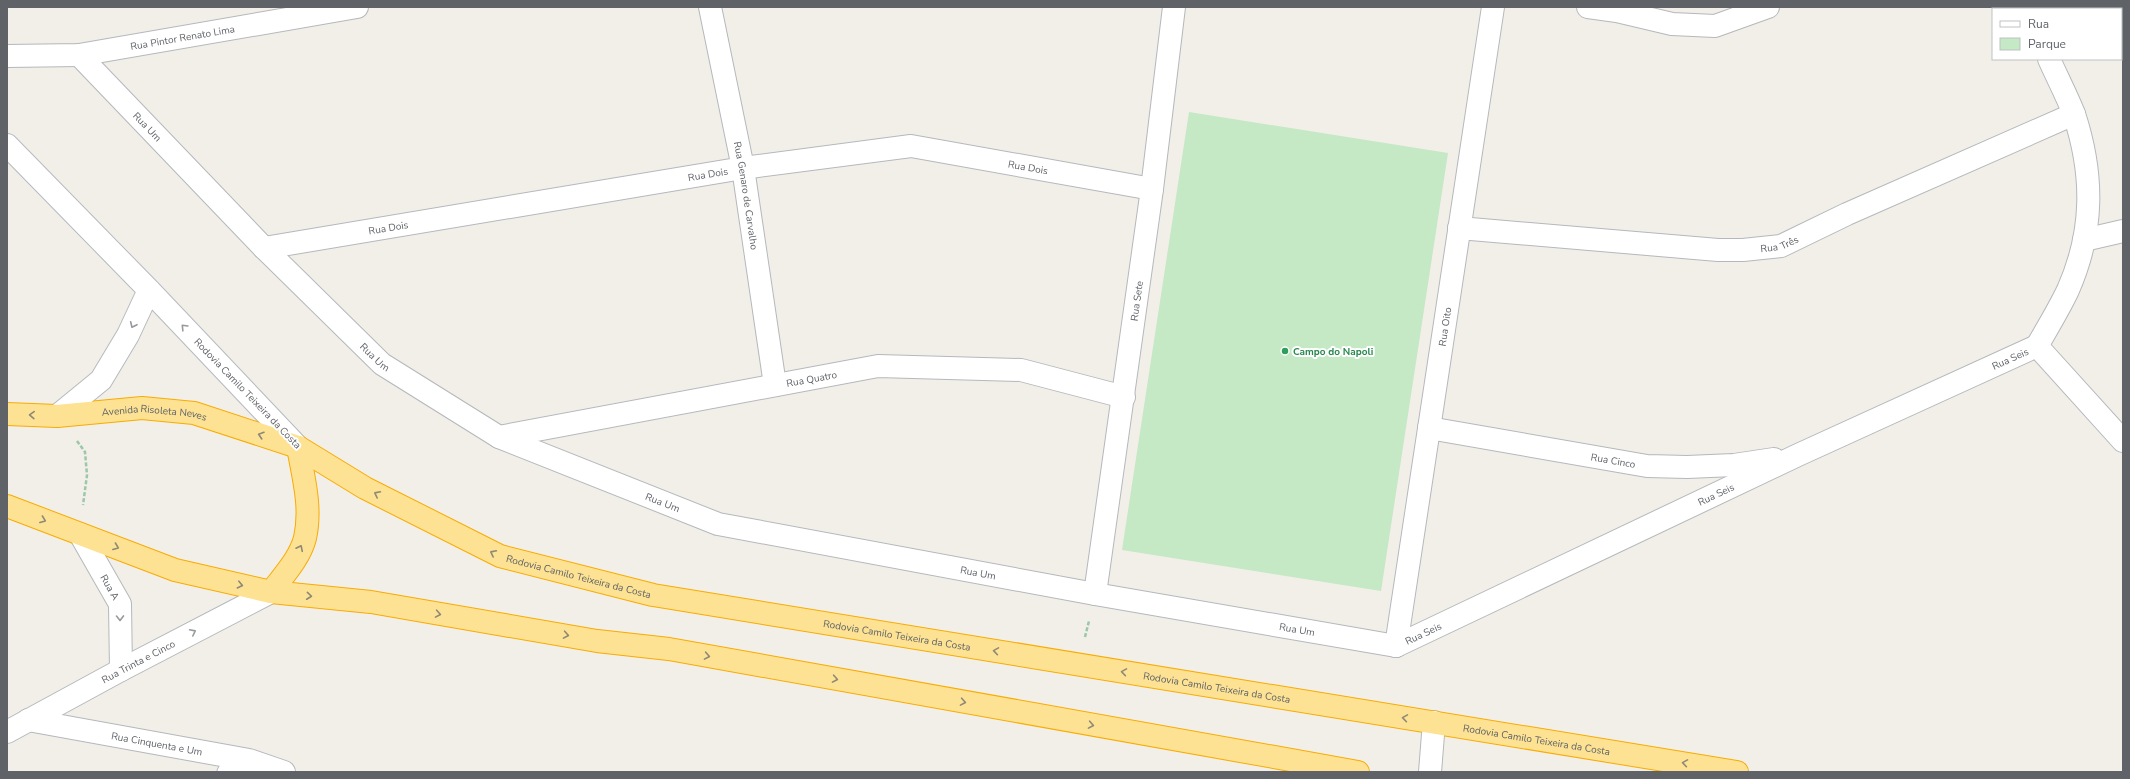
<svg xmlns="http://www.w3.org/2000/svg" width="2130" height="779" viewBox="0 0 2130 779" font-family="'Nunito Sans',sans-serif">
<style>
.green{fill:#c5e8c5}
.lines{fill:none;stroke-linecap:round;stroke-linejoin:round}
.lane-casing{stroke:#b5b8bc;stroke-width:21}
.street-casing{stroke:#b5b8bc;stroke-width:24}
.secondary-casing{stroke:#b6babf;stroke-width:24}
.highway-casing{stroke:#f9ab00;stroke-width:24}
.path{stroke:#9cc7a9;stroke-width:2.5;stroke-dasharray:4 2;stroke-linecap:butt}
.lane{stroke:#fff;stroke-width:19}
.street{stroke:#fff;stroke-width:22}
.secondary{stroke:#fff;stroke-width:22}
.highway{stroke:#fde293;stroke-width:22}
.oneway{stroke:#979a9d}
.oneway2{stroke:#8e8975}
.leisure-dot{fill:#2e9e5b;stroke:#fff;stroke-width:1.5}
.labels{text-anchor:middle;stroke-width:4;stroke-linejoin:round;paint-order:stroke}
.street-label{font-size:10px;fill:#5f6368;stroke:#fff}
.leisure-label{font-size:10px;font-weight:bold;fill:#27864d;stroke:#fff;text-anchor:start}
</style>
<rect width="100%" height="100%" fill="#f1efe8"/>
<path class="green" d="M 1189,112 L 1448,153 L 1381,591 L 1122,550 Z"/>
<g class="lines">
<defs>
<path id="lane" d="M 227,772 L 249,760"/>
<g id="street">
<path id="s1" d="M 710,7 L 743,168 L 775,385"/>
<path d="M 1588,7 L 1617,11 L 1672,24 L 1715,26 L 1768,7"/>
<path d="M 2025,7 L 2026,9"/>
<path id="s2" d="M 79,55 L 264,248 L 382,364 L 499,437 L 718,524 L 1095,594 L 1396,646"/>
<path id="s3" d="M 7,56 L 79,55 L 357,7"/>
<path id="s4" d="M 1459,228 L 1718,250 L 1743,250 L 1781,246 L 1847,214 L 2074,114"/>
<path d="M 2084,240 L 2123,231"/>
<path id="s5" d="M 264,248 L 743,168 L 911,146 L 1152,189"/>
<path d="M 2037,346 C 2048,327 2059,309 2068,290 C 2094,231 2094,175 2074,114 C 2067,96 2057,77 2049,59"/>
<path d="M 2037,346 L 2123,441"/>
<path id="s6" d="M 1429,428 L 1647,466 L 1687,467 L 1734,465 L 1774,459"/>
<path id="s7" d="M 499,437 L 878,366 L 1021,370 L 1124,397"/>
<path id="s8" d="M 80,534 L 120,604 L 121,670"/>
<path id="s9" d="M 1095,594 L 1152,189 L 1174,7"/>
<path id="s10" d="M 1396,646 L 1798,455 L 2037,346"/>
<path id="s11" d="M 1396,646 L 1493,7"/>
<path id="s12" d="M 28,720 L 249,760 L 284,772"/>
<path id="s13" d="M 7,732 L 121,670 L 271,592"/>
<path d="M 1430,772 L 1434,722"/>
</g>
<path id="secondary" d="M 7,145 L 149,290 L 298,447
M 57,416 L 101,380 L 128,335 L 149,290"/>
<g id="highway">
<path id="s14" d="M 7,414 L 57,416 L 142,408 L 194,413 L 298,447 L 365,488 L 500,556 L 653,595 L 1737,772"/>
<path d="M 7,506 L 175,570 L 271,592 L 371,602 L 597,641 L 669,649 L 1358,772"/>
<path d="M 271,592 C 283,576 300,558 305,538 C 312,507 303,476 298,447"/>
</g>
</defs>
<use href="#lane" class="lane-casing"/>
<use href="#street" class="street-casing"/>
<use href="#secondary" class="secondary-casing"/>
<use href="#highway" class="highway-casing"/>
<path class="path" d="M 77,441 L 85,452 L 87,475 L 83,505
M 1085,637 L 1089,621"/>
<use href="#lane" class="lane"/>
<use href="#street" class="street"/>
<use href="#secondary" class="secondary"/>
<use href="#highway" class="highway"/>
</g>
<defs><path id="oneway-chevron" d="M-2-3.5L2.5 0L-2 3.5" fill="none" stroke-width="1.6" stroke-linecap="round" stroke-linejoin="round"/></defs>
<g class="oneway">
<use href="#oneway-chevron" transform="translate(133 325) rotate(115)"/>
<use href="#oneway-chevron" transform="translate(184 327) rotate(-134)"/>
<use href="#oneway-chevron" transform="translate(120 618) rotate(89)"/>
<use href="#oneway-chevron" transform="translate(193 632) rotate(-27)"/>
</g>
<g class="oneway2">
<use href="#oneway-chevron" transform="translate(32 415) rotate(-178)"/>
<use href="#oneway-chevron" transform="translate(261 435) rotate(-162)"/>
<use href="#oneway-chevron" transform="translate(377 494) rotate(-153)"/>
<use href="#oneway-chevron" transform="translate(43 520) rotate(21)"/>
<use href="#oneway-chevron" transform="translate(116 547) rotate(21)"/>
<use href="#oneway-chevron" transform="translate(300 548) rotate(-64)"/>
<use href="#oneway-chevron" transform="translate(493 553) rotate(-153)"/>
<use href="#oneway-chevron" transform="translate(240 585) rotate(13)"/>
<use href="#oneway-chevron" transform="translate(309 596) rotate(6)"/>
<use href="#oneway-chevron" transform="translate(438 614) rotate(10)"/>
<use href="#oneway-chevron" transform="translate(566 635) rotate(10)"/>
<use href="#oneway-chevron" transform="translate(996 651) rotate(-171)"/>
<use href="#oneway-chevron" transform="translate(707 656) rotate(10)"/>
<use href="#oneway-chevron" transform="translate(1124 672) rotate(-171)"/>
<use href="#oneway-chevron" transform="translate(835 679) rotate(10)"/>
<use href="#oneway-chevron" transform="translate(963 702) rotate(10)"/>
<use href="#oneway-chevron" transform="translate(1405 718) rotate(-171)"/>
<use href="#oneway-chevron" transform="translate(1091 725) rotate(10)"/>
<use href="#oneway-chevron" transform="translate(1685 763) rotate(-171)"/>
</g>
<circle class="leisure-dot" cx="1285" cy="351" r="4"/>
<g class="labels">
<g class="street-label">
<text dy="4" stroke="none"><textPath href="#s3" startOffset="177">Rua Pintor Renato Lima</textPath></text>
<text dy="4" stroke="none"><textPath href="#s2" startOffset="99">Rua Um</textPath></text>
<text dy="4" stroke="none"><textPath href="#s5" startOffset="774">Rua Dois</textPath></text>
<text dy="4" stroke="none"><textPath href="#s5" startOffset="450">Rua Dois</textPath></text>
<text dy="4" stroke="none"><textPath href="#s1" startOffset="192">Rua Genaro de Carvalho</textPath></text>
<text dy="4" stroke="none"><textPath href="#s5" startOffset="126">Rua Dois</textPath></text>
<text dy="4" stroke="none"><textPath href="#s4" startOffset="322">Rua Três</textPath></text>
<text dy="4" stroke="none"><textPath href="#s9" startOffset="296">Rua Sete</textPath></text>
<text dy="4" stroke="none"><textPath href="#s11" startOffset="323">Rua Oito</textPath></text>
<text dy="4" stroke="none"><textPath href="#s2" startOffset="423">Rua Um</textPath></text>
<text dy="4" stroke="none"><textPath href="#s10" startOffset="678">Rua Seis</textPath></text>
<text dy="4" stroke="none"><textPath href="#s7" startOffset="318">Rua Quatro</textPath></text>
<text transform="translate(248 393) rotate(46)" y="4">Rodovia Camilo Teixeira da Costa</text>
<text dy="4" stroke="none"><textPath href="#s14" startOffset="148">Avenida Risoleta Neves</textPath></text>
<text dy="4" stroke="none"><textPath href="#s6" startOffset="187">Rua Cinco</textPath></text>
<text dy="4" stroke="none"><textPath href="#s10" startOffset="354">Rua Seis</textPath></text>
<text dy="4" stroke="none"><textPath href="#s2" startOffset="747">Rua Um</textPath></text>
<text dy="4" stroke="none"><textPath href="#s2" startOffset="1071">Rua Um</textPath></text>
<text dy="4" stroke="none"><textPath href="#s14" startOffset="608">Rodovia Camilo Teixeira da Costa</textPath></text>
<text dy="4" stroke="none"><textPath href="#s8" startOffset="61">Rua A</textPath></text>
<text dy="4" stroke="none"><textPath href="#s2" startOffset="1395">Rua Um</textPath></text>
<text dy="4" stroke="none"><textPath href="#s10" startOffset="30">Rua Seis</textPath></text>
<text dy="4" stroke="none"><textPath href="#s14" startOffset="932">Rodovia Camilo Teixeira da Costa</textPath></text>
<text dy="4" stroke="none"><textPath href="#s13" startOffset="149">Rua Trinta e Cinco</textPath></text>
<text dy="4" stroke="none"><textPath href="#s14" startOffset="1256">Rodovia Camilo Teixeira da Costa</textPath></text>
<text dy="4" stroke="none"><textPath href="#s14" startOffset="1580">Rodovia Camilo Teixeira da Costa</textPath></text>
<text dy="4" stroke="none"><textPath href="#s12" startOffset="131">Rua Cinquenta e Um</textPath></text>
</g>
<g class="leisure-label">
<text x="1293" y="355">Campo do Napoli</text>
</g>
</g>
<rect width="2130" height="779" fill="none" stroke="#5f6368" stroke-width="16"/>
<rect x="1992" y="8" width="130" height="52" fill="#ffffff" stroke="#bfc1c3"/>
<rect x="2000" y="21" width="20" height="6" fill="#ffffff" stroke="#bfc1c3"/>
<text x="2028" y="28" font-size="12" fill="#5f6368">Rua</text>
<rect x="2000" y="38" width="20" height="12" fill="#c5e8c5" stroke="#bfc1c3"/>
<text x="2028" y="48" font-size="12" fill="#5f6368">Parque</text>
</svg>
